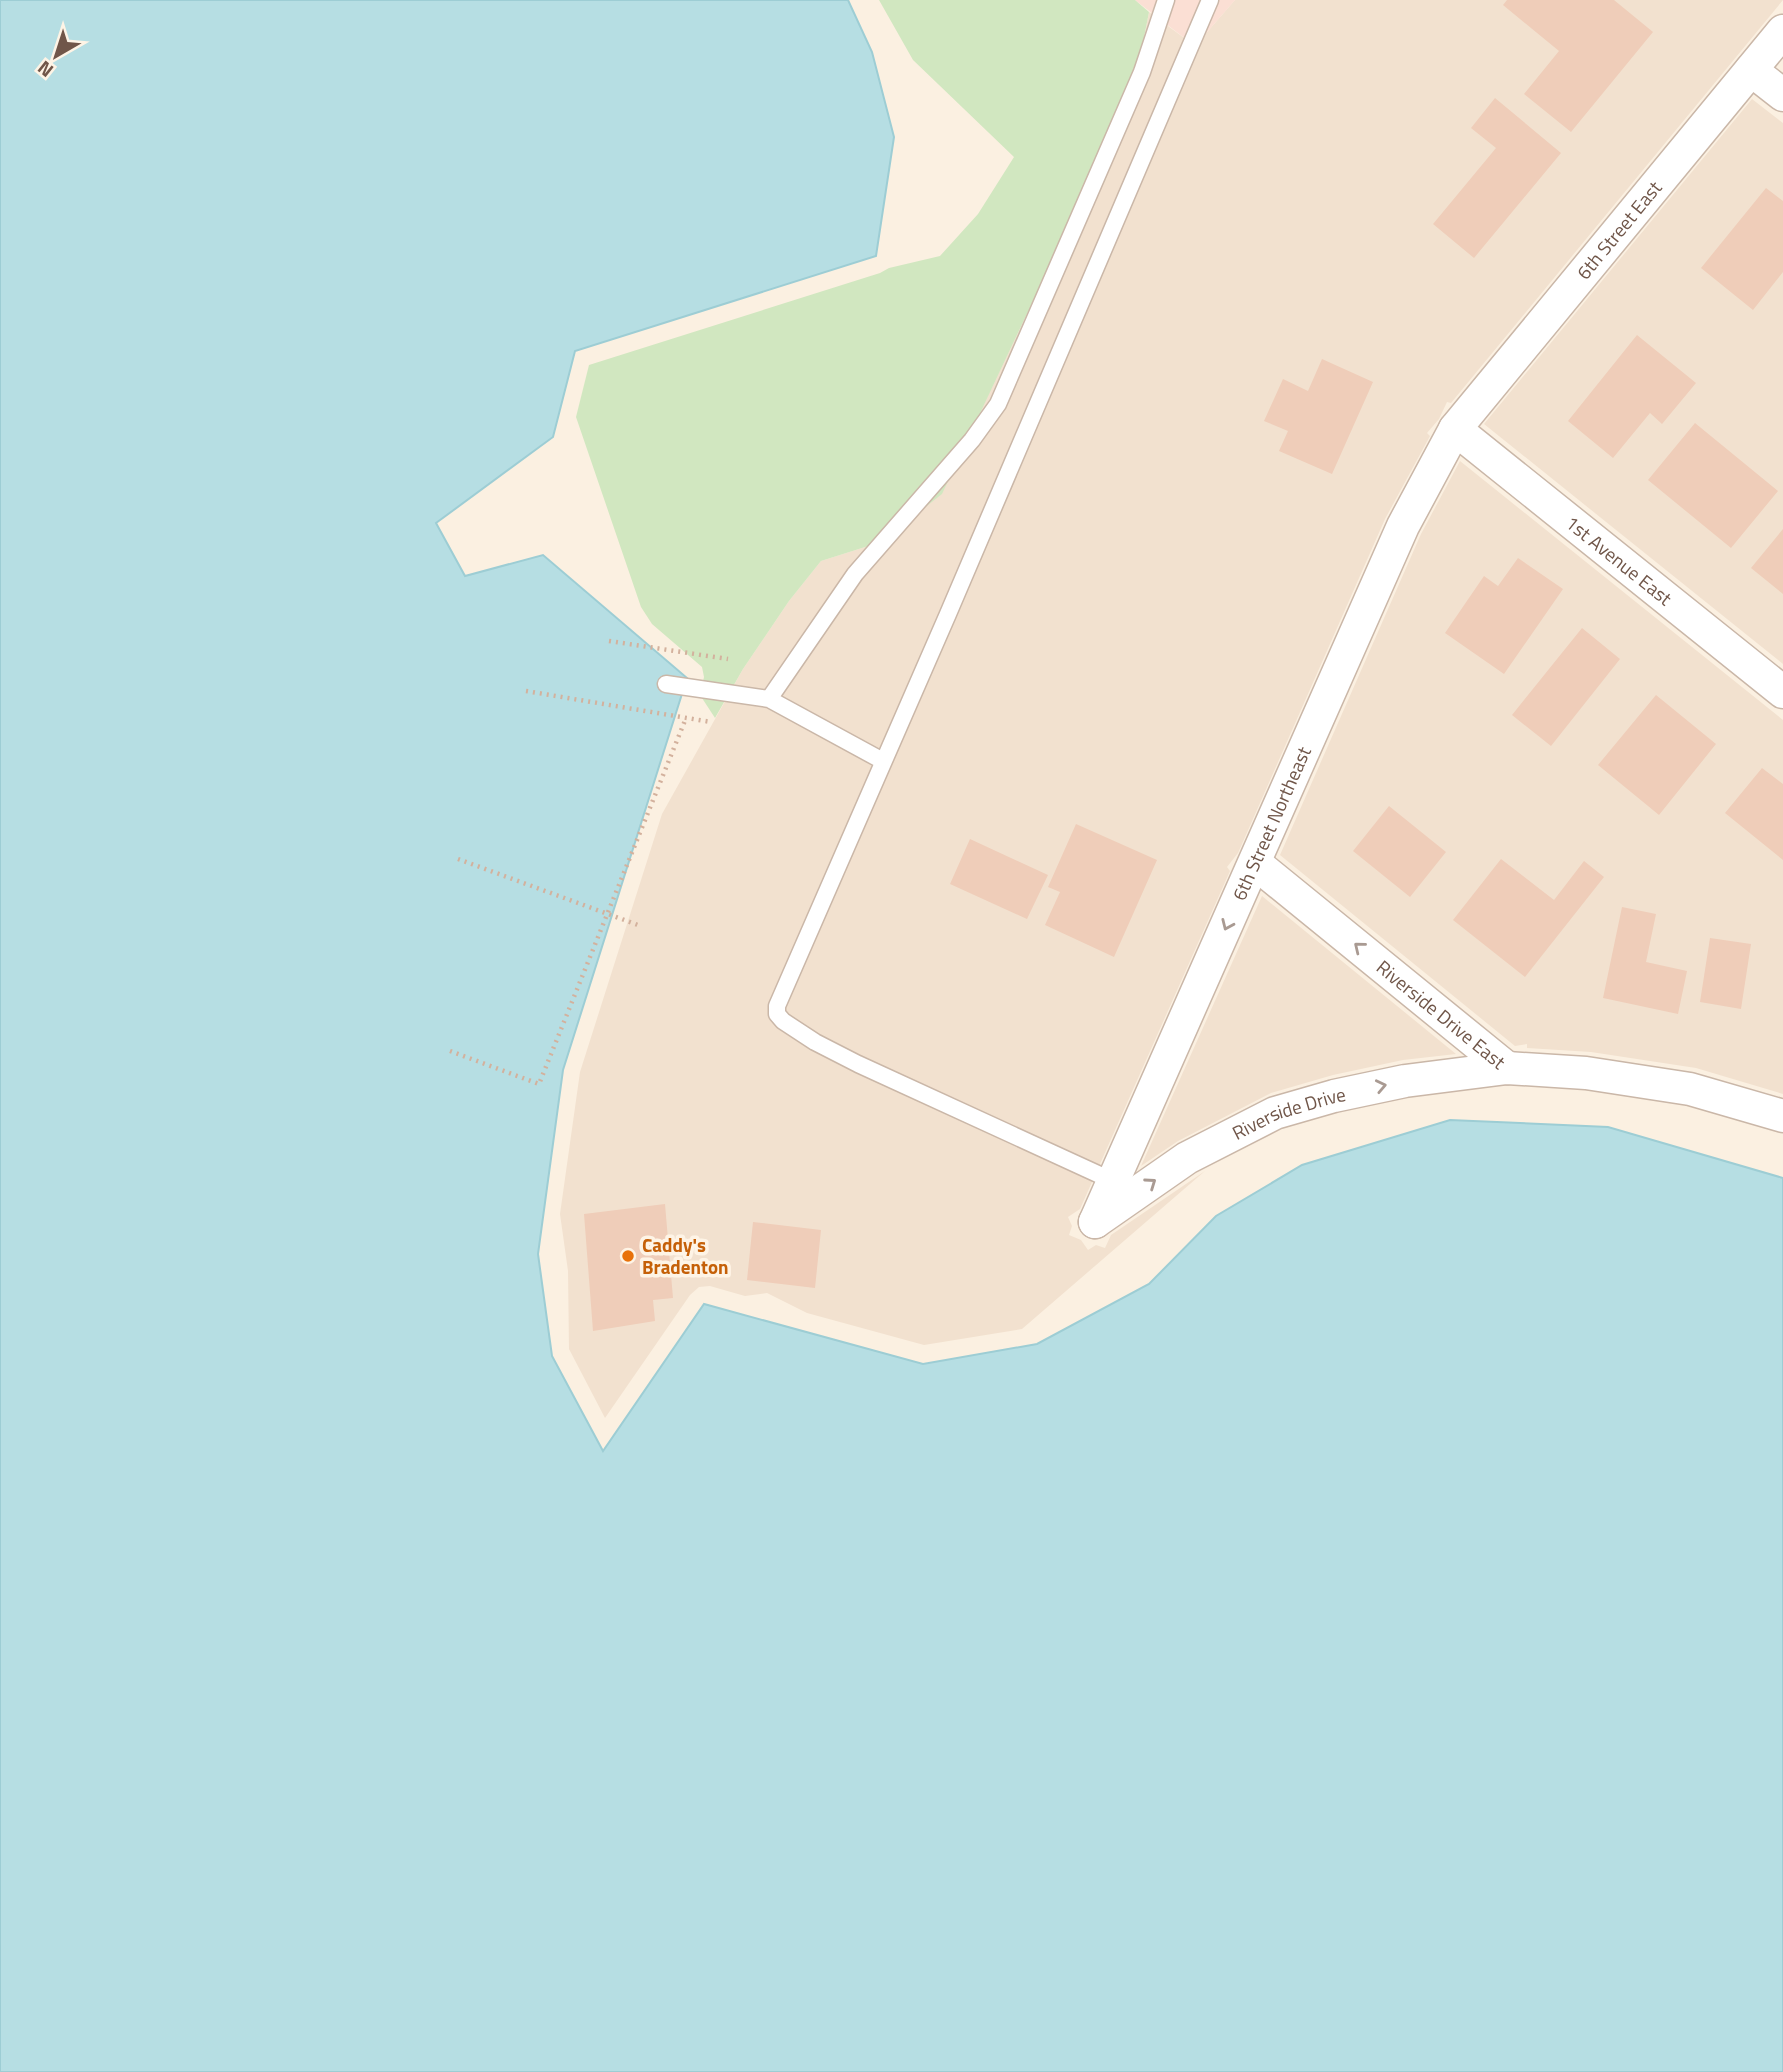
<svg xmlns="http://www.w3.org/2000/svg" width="1783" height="2072" viewBox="0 0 1783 2072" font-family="'Titillium Web',sans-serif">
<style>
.residential{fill:#f2e1cf}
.commercial{fill:#fbdfd4}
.green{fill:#d1e7c0}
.water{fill:#b6dee3;stroke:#9dcdd4;stroke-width:2}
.building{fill:#efcdb9}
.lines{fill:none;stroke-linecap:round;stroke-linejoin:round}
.lane-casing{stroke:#cab7a8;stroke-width:19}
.street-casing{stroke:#cab7a8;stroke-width:35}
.path{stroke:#d3b19d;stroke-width:4.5;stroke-dasharray:2 5;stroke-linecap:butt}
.lane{stroke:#fff;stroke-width:16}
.street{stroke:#fff;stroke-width:32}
.oneway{stroke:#a99a92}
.food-dot{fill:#e8710a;stroke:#fef4e6;stroke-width:2.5}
.labels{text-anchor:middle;stroke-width:7;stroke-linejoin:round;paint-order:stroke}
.street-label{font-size:19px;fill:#705649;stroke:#fef4e6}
.food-label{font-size:19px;font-weight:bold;fill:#c56008;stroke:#fef4e6;text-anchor:start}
</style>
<rect width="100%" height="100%" fill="#fbf0e1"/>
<path class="residential" d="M 1235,0 L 1783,0 L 1451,403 L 1447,402 L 1439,419 L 1427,433 L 1430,436 L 1385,519 L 1238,853 L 1227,867 L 1230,871 L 1080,1209 L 1068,1217 L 1072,1226 L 1069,1235 L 1081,1240 L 1088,1250 L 1096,1245 L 1105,1248 L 1111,1235 L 1205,1171 L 1022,1329 L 924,1345 L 807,1313 L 767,1293 L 745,1296 L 710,1286 L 699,1287 L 690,1295 L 605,1418 L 569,1349 L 568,1271 L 560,1214 L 580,1072 L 662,814 L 743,669 L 789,601 L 821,561 L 881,542 L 975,423 L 1033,301 L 1105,181 L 1132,98 L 1149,12 L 1195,46 Z
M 1752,99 L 1783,123 L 1783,664 L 1484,424 Z
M 1460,461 L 1783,720 L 1783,1094 L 1696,1068 L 1591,1052 L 1527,1048 L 1527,1044 L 1515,1046 L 1280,855 L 1421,534 Z
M 1262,896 L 1456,1054 L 1403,1060 L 1333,1075 L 1271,1093 L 1178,1141 L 1141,1166 Z"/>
<path class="commercial" d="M 1135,0 L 1235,0 L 1195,46 Z"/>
<path class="green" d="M 879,0 L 1135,0 L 1149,12 L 1132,98 L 1105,181 L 1033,301 L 942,494 L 881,542 L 821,561 L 789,601 L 743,669 L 715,718 L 700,695 L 704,677 L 702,667 L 652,624 L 641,607 L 576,417 L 589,365 L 880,273 L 889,268 L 940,256 L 978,214 L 1014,157 L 913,60 Z"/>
<path class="water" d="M 0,0 L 848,0 L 872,52 L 894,137 L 876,256 L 575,351 L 553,437 L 436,523 L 465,576 L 543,555 L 687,678 L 563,1070 L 538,1254 L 552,1356 L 603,1451 L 704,1304 L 923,1364 L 1037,1344 L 1149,1284 L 1216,1216 L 1302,1165 L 1450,1120 L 1608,1127 L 1783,1178 L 1783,2072 L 0,2072 Z"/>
<path class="building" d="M 1507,0 L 1614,0 L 1653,32 L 1571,132 L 1524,94 L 1559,51 L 1503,5 Z
M 1495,98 L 1561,153 L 1474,258 L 1433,224 L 1496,148 L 1471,128 Z
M 1766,188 L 1783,201 L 1783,272 L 1753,310 L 1701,268 Z
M 1637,335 L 1696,383 L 1662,424 L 1650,413 L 1613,458 L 1568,421 Z
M 1322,359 L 1373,382 L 1332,474 L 1279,451 L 1288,431 L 1264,421 L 1283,379 L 1308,391 Z
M 1695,423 L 1778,491 L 1731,548 L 1648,480 Z
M 1783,529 L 1783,594 L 1751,568 Z
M 1518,558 L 1563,589 L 1504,674 L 1445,633 L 1484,576 L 1498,586 Z
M 1582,628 L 1620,659 L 1551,746 L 1512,715 Z
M 1656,695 L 1716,744 L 1659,815 L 1598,765 Z
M 1762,768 L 1783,784 L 1783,860 L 1725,813 Z
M 1389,806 L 1446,852 L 1410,897 L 1353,851 Z
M 1076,824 L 1157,860 L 1114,957 L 1045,925 L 1060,892 L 1048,887 Z
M 970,839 L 1048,875 L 1027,919 L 950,884 Z
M 1501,859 L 1554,900 L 1584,861 L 1604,877 L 1525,977 L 1453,920 Z
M 1622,907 L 1656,914 L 1646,962 L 1687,971 L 1678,1014 L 1603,998 Z
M 1710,938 L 1751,944 L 1741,1009 L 1700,1002 Z
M 665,1204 L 673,1298 L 653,1300 L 655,1321 L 593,1331 L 584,1214 Z
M 753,1222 L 821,1230 L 815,1288 L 747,1280 Z"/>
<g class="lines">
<defs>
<path id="lane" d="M 666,684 L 769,699
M 883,761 L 769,699 L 855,574 L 972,440 L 998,404 L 1142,72 L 1166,0
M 1113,1181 L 858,1064 L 815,1042 L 783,1021 L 777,1014 L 777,1006 L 948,614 L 1210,0"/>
<g id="street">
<path d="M 1751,70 L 1783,95"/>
<path id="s1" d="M 1455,429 L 1783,692"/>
<path id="s2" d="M 1255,863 L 1507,1068"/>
<path id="s3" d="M 1095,1222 L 1403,526 L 1455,429 L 1783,31"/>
<path id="s4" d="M 1095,1222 L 1187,1158 L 1275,1113 L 1334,1096 L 1405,1081 L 1507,1068 L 1586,1073 L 1690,1089 L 1783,1116"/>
</g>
</defs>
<use href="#lane" class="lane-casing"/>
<use href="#street" class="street-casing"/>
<path class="path" d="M 609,641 L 728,659
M 526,691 L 711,722
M 458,859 L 638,925
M 450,1051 L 539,1084 L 686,718"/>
<use href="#lane" class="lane"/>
<use href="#street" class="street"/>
</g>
<defs><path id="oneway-chevron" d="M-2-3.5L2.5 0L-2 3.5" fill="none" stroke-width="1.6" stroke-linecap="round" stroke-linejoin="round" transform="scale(1.75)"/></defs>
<g class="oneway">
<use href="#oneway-chevron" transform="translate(1227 925) rotate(114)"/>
<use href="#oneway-chevron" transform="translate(1359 947) rotate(-141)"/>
<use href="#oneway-chevron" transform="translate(1381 1086) rotate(-12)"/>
<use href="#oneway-chevron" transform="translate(1151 1183) rotate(-35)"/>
</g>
<circle class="food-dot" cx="628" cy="1256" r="7"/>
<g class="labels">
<g class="street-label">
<text dy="7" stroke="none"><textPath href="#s3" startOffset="1129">6th Street East</textPath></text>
<text dy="7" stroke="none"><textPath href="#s1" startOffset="210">1st Avenue East</textPath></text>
<text dy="7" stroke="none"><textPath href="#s3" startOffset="436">6th Street Northeast</textPath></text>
<text dy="7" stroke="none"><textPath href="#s2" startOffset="240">Riverside Drive East</textPath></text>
<text dy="7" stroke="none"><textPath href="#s4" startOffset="224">Riverside Drive</textPath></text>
</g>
<g class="food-label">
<text x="642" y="1252">Caddy's<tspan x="642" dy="22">Bradenton</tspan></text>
</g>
</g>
<g transform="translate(56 56) rotate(219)" stroke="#fef4e6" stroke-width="5" paint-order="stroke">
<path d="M0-5L12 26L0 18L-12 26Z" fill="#705649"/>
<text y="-10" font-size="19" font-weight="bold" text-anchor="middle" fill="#705649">N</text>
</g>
</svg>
